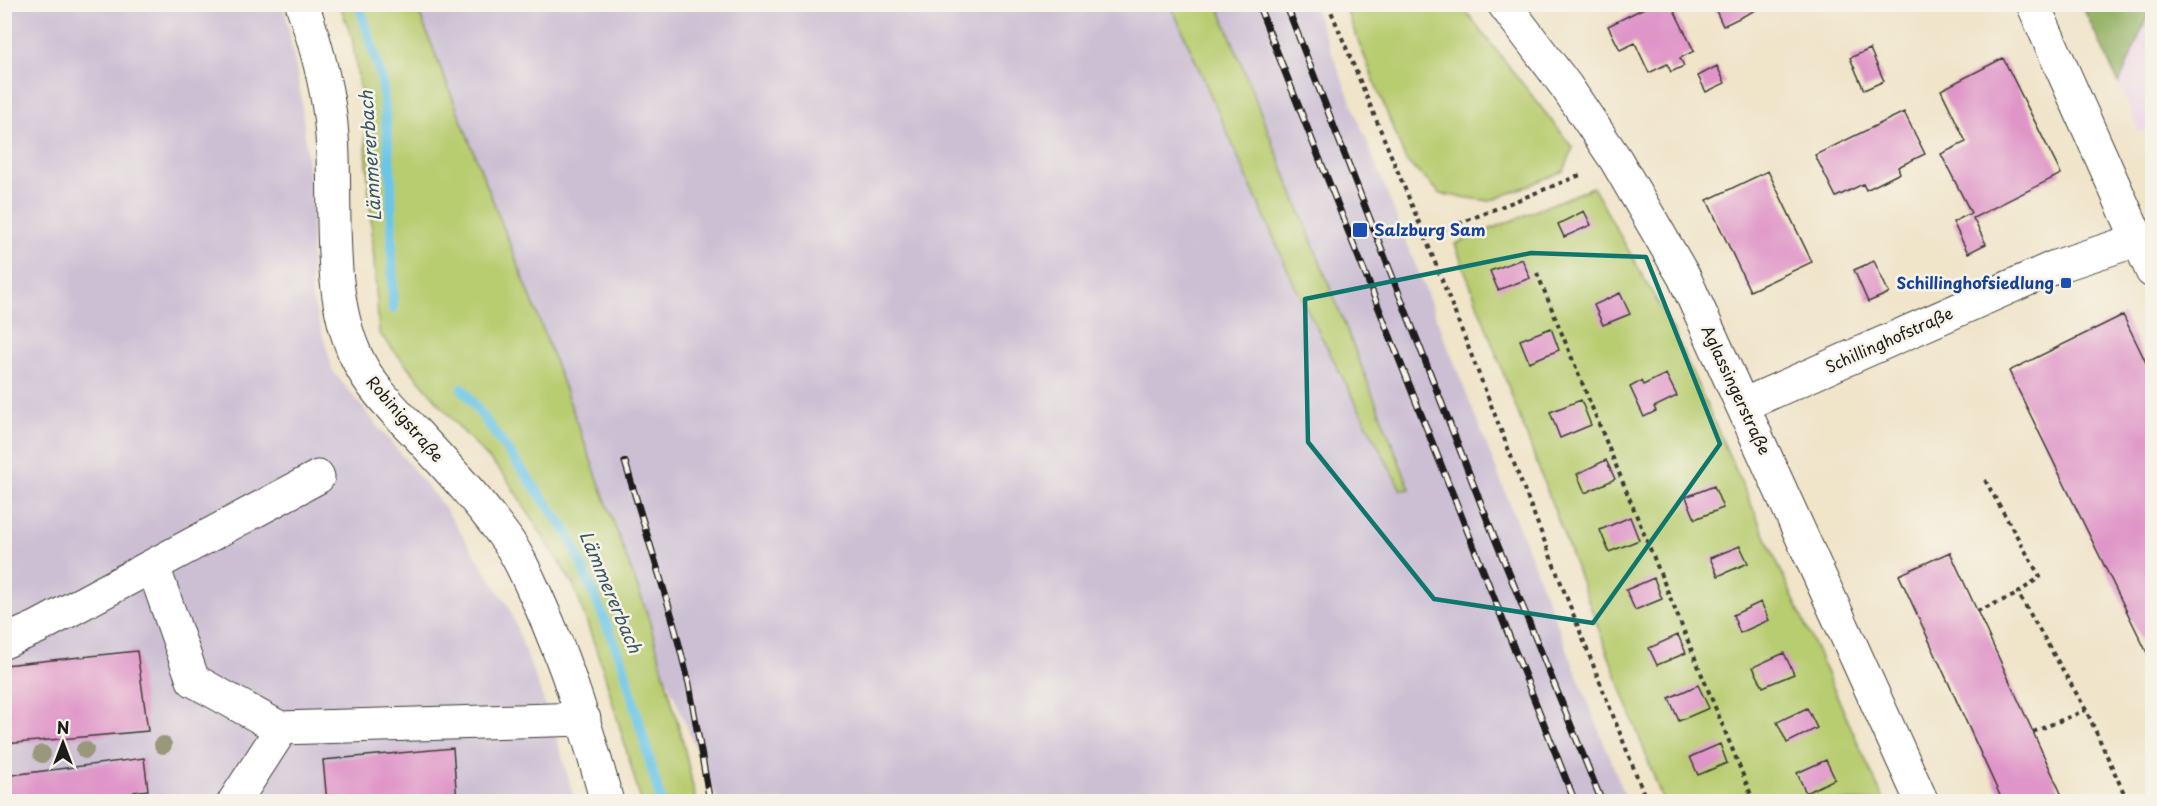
<svg xmlns="http://www.w3.org/2000/svg" width="2157" height="806" viewBox="0 0 2157 806" font-family="'Playpen Sans',sans-serif">
<style>
.built{fill:#edd1e9}
.industrial{fill:#ccbfd4}
.green{fill:#b8cc70;stroke:#6a7446;stroke-width:1.5}
.forest{fill:#92b062;stroke:#57663f;stroke-width:1.5}
.lines{fill:none;stroke-linecap:round;stroke-linejoin:round}
.stream{stroke:#6ac5e8;stroke-width:10}
.building{fill:#df95c8}
.minor-casing{stroke:#3c3a36;stroke-width:35}
.path{stroke:#3c3a36;stroke-width:4;stroke-dasharray:4.5 4.5;stroke-linecap:butt}
.minor{stroke:#fff;stroke-width:33}
.rail-casing{stroke:#1c1c1c;stroke-width:7}
.rail{stroke:#f7f3e8;stroke-width:4.5;stroke-dasharray:14;stroke-linecap:butt}
.tree{fill:#9a987a}
.marked{fill:none;stroke:#0f766e;stroke-width:4.5;stroke-linejoin:round}
.transit-dot{fill:#1a4fb4;stroke:#f7f3e8;stroke-width:2}
.labels{text-anchor:middle;stroke-width:5;stroke-linejoin:round;paint-order:stroke}
.transit-label{font-size:16px;font-weight:bold;fill:#164399;stroke:#f7f3e8;text-anchor:start}
.street-label{font-size:16px;fill:#1c1c1c;stroke:#f7f3e8}
.water-label{font-size:18px;font-style:italic;fill:#375763;stroke:#f7f3e8}
</style>
<rect width="100%" height="100%" fill="#f7f3e8"/>
<filter id="ink" filterUnits="userSpaceOnUse"><feTurbulence type="fractalNoise" baseFrequency=".0167" numOctaves="2"/><feDisplacementMap in="SourceGraphic" scale="12" xChannelSelector="R" yChannelSelector="G"/><feConvolveMatrix kernelMatrix="1 2 1 2 8 2 1 2 1" color-interpolation-filters="sRGB"/></filter>
<filter id="wash" filterUnits="userSpaceOnUse"><feTurbulence type="fractalNoise" baseFrequency=".008" numOctaves="4" result="noise"/><feDisplacementMap in="SourceGraphic" scale="24" xChannelSelector="R" yChannelSelector="G"/><feGaussianBlur stdDeviation="1.35" result="paint"/><feColorMatrix in="noise" values="0 0 0 0 0 0 0 0 0 0 0 0 0 0 0 0 0 1.4 0 .05"/><feComposite in="paint" operator="in"/></filter>
<g filter="url(#wash)">
<rect width="100%" height="100%" fill="#f0e4c9"/>
<path class="built" d="M 2152,8 L 2152,127 L 2139,133 L 2119,84 Z"/>
<path class="industrial" d="M 5,5 L 284,5 L 301,95 L 312,208 L 311,294 L 333,371 L 444,507 L 509,607 L 554,728 L 575,801 L 5,802 Z
M 408,5 L 1313,5 L 1627,801 L 718,801 L 599,518 Z"/>
<path class="green" d="M 340,5 L 416,5 L 535,308 L 648,616 L 683,742 L 696,801 L 641,801 L 603,669 L 574,586 L 505,476 L 459,427 L 379,333 L 364,118 L 352,38 Z
M 1171,5 L 1218,5 L 1410,489 L 1401,490 L 1294,284 Z
M 1344,5 L 1461,5 L 1573,148 L 1564,171 L 1490,201 L 1441,194 L 1406,161 Z
M 1593,187 L 1673,330 L 1884,801 L 1663,801 L 1455,244 Z"/>
<path class="forest" d="M 2082,5 L 2152,5 L 2119,84 Z"/>
<g class="lines">
<path class="stream" d="M 359,4 L 382,80 L 391,176 L 393,309
M 462,388 L 568,533 L 623,664 L 661,802"/>
</g>
<g id="blocks">
<path class="building" d="M 1652,4 L 1671,4 L 1694,51 L 1680,58 L 1684,66 L 1671,72 L 1667,64 L 1649,73 L 1635,43 L 1620,50 L 1608,26 Z
M 1713,4 L 1760,4 L 1762,7 L 1723,26 Z
M 1870,49 L 1884,81 L 1864,90 L 1850,58 Z
M 2003,58 L 2061,174 L 1973,218 L 1986,244 L 1968,253 L 1953,222 L 1971,213 L 1941,154 L 1966,142 L 1941,90 Z
M 1717,66 L 1725,83 L 1706,92 L 1698,76 Z
M 1904,112 L 1925,154 L 1898,167 L 1900,173 L 1866,190 L 1863,184 L 1836,197 L 1815,155 Z
M 1768,171 L 1812,262 L 1750,291 L 1707,200 Z
M 1584,211 L 1591,225 L 1564,237 L 1558,224 Z
M 1522,259 L 1530,278 L 1498,290 L 1490,271 Z
M 1874,261 L 1889,293 L 1868,302 L 1854,270 Z
M 1620,293 L 1630,314 L 1603,325 L 1594,305 Z
M 2123,315 L 2152,375 L 2152,663 L 2009,371 Z
M 1551,328 L 1559,350 L 1529,362 L 1520,340 Z
M 1666,374 L 1677,396 L 1654,407 L 1656,411 L 1644,417 L 1630,387 L 1641,381 L 1643,385 Z
M 1581,400 L 1591,425 L 1560,438 L 1550,412 Z
M 1606,460 L 1615,479 L 1585,493 L 1577,474 Z
M 1714,486 L 1723,508 L 1695,519 L 1686,497 Z
M 1630,517 L 1639,540 L 1609,552 L 1600,530 Z
M 1740,546 L 1748,563 L 1718,576 L 1710,558 Z
M 1950,552 L 2033,732 L 2065,802 L 2003,802 L 1899,575 Z
M 1654,578 L 1662,599 L 1635,610 L 1626,590 Z
M 1761,602 L 1769,620 L 1740,633 L 1733,615 Z
M 1678,635 L 1686,653 L 1657,665 L 1649,648 Z
M 137,651 L 148,731 L 5,744 L 5,665 Z
M 1784,653 L 1794,674 L 1763,687 L 1753,667 Z
M 1698,685 L 1709,708 L 1679,721 L 1669,698 Z
M 1807,708 L 1817,728 L 1787,743 L 1777,722 Z
M 1720,744 L 1727,763 L 1698,775 L 1690,757 Z
M 453,748 L 457,802 L 327,802 L 323,760 Z
M 144,758 L 148,790 L 134,792 L 136,802 L 4,802 L 4,776 Z
M 1826,760 L 1835,779 L 1806,793 L 1797,773 Z"/>
</g>
</g>
<g filter="url(#ink)">
<use href="#blocks" fill-opacity="0" stroke="#3c3a36" stroke-width="1.5"/>
<g class="lines">
<defs>
<path id="minor" d="M 302,4 C 317,47 329,91 332,136 C 337,206 326,292 356,356 C 369,385 391,407 413,430 C 444,464 475,496 502,533 C 517,552 528,578 538,600 C 568,666 588,733 607,802
M 1504,4 L 1566,86 L 1616,160 L 1684,277 L 1922,802
M 2033,4 L 2152,271
M 1743,405 L 2055,267 L 2137,240
M 153,566 L 193,680 L 280,728 L 584,719
M 4,642 L 38,627 L 318,477
M 234,802 L 282,728"/>
</defs>
<use href="#minor" class="minor-casing"/>
<path class="path" d="M 1328,4 L 1425,237 L 1647,802
M 1425,237 L 1583,174
M 1537,273 L 1754,802
M 1985,480 L 2040,577 L 2018,593 L 2086,710 L 2128,802
M 1977,611 L 2018,594
M 2033,732 L 2086,710"/>
<use href="#minor" class="minor"/>
<defs>
<path id="rail" d="M 1258,4 L 1575,802
M 1286,4 L 1483,509 L 1602,802
M 625,462 L 672,617 L 689,684 L 710,802"/>
</defs>
<use href="#rail" class="rail-casing"/>
<use href="#rail" class="rail"/>
</g>
<g class="tree">
<circle cx="163" cy="745" r="9"/>
<circle cx="85" cy="750" r="9"/>
<circle cx="42" cy="754" r="9"/>
</g>
</g>
<path class="marked" d="M 1531,253 L 1646,257 L 1720,444 L 1593,623 L 1434,599 L 1308,442 L 1305,299 Z"/>
<g class="transit-dot">
<rect x="1352" y="222" width="16" height="16" rx="3"/>
<rect x="2060" y="277" width="12" height="12" rx="3"/>
</g>
<g class="labels">
<g class="transit-label">
<text x="1374" y="236">Salzburg Sam</text>
<text x="2054" y="289" text-anchor="end">Schillinghofsiedlung</text>
</g>
<g class="street-label">
<text transform="translate(1889 340) rotate(-24)" y="6">Schillinghofstraße</text>
<text transform="translate(1736 390) rotate(65)" y="6">Aglassingerstraße</text>
<text transform="translate(405 419) rotate(49)" y="6">Robinigstraße</text>
</g>
<g class="water-label">
<text transform="translate(371 156) rotate(-94)" y="6">Lämmererbach</text>
<text transform="translate(610 592) rotate(67)" y="6">Lämmererbach</text>
</g>
</g>
<rect width="2157" height="806" fill="none" stroke="#f7f3e8" stroke-width="24"/>
<g transform="translate(63 743)" stroke="#f7f3e8" stroke-width="4.5" paint-order="stroke">
<path d="M0-4.5L10 22L0 15L-10 22Z" fill="#1c1c1c"/>
<text y="-9" font-size="16" font-weight="bold" text-anchor="middle" fill="#1c1c1c">N</text>
</g>
</svg>
